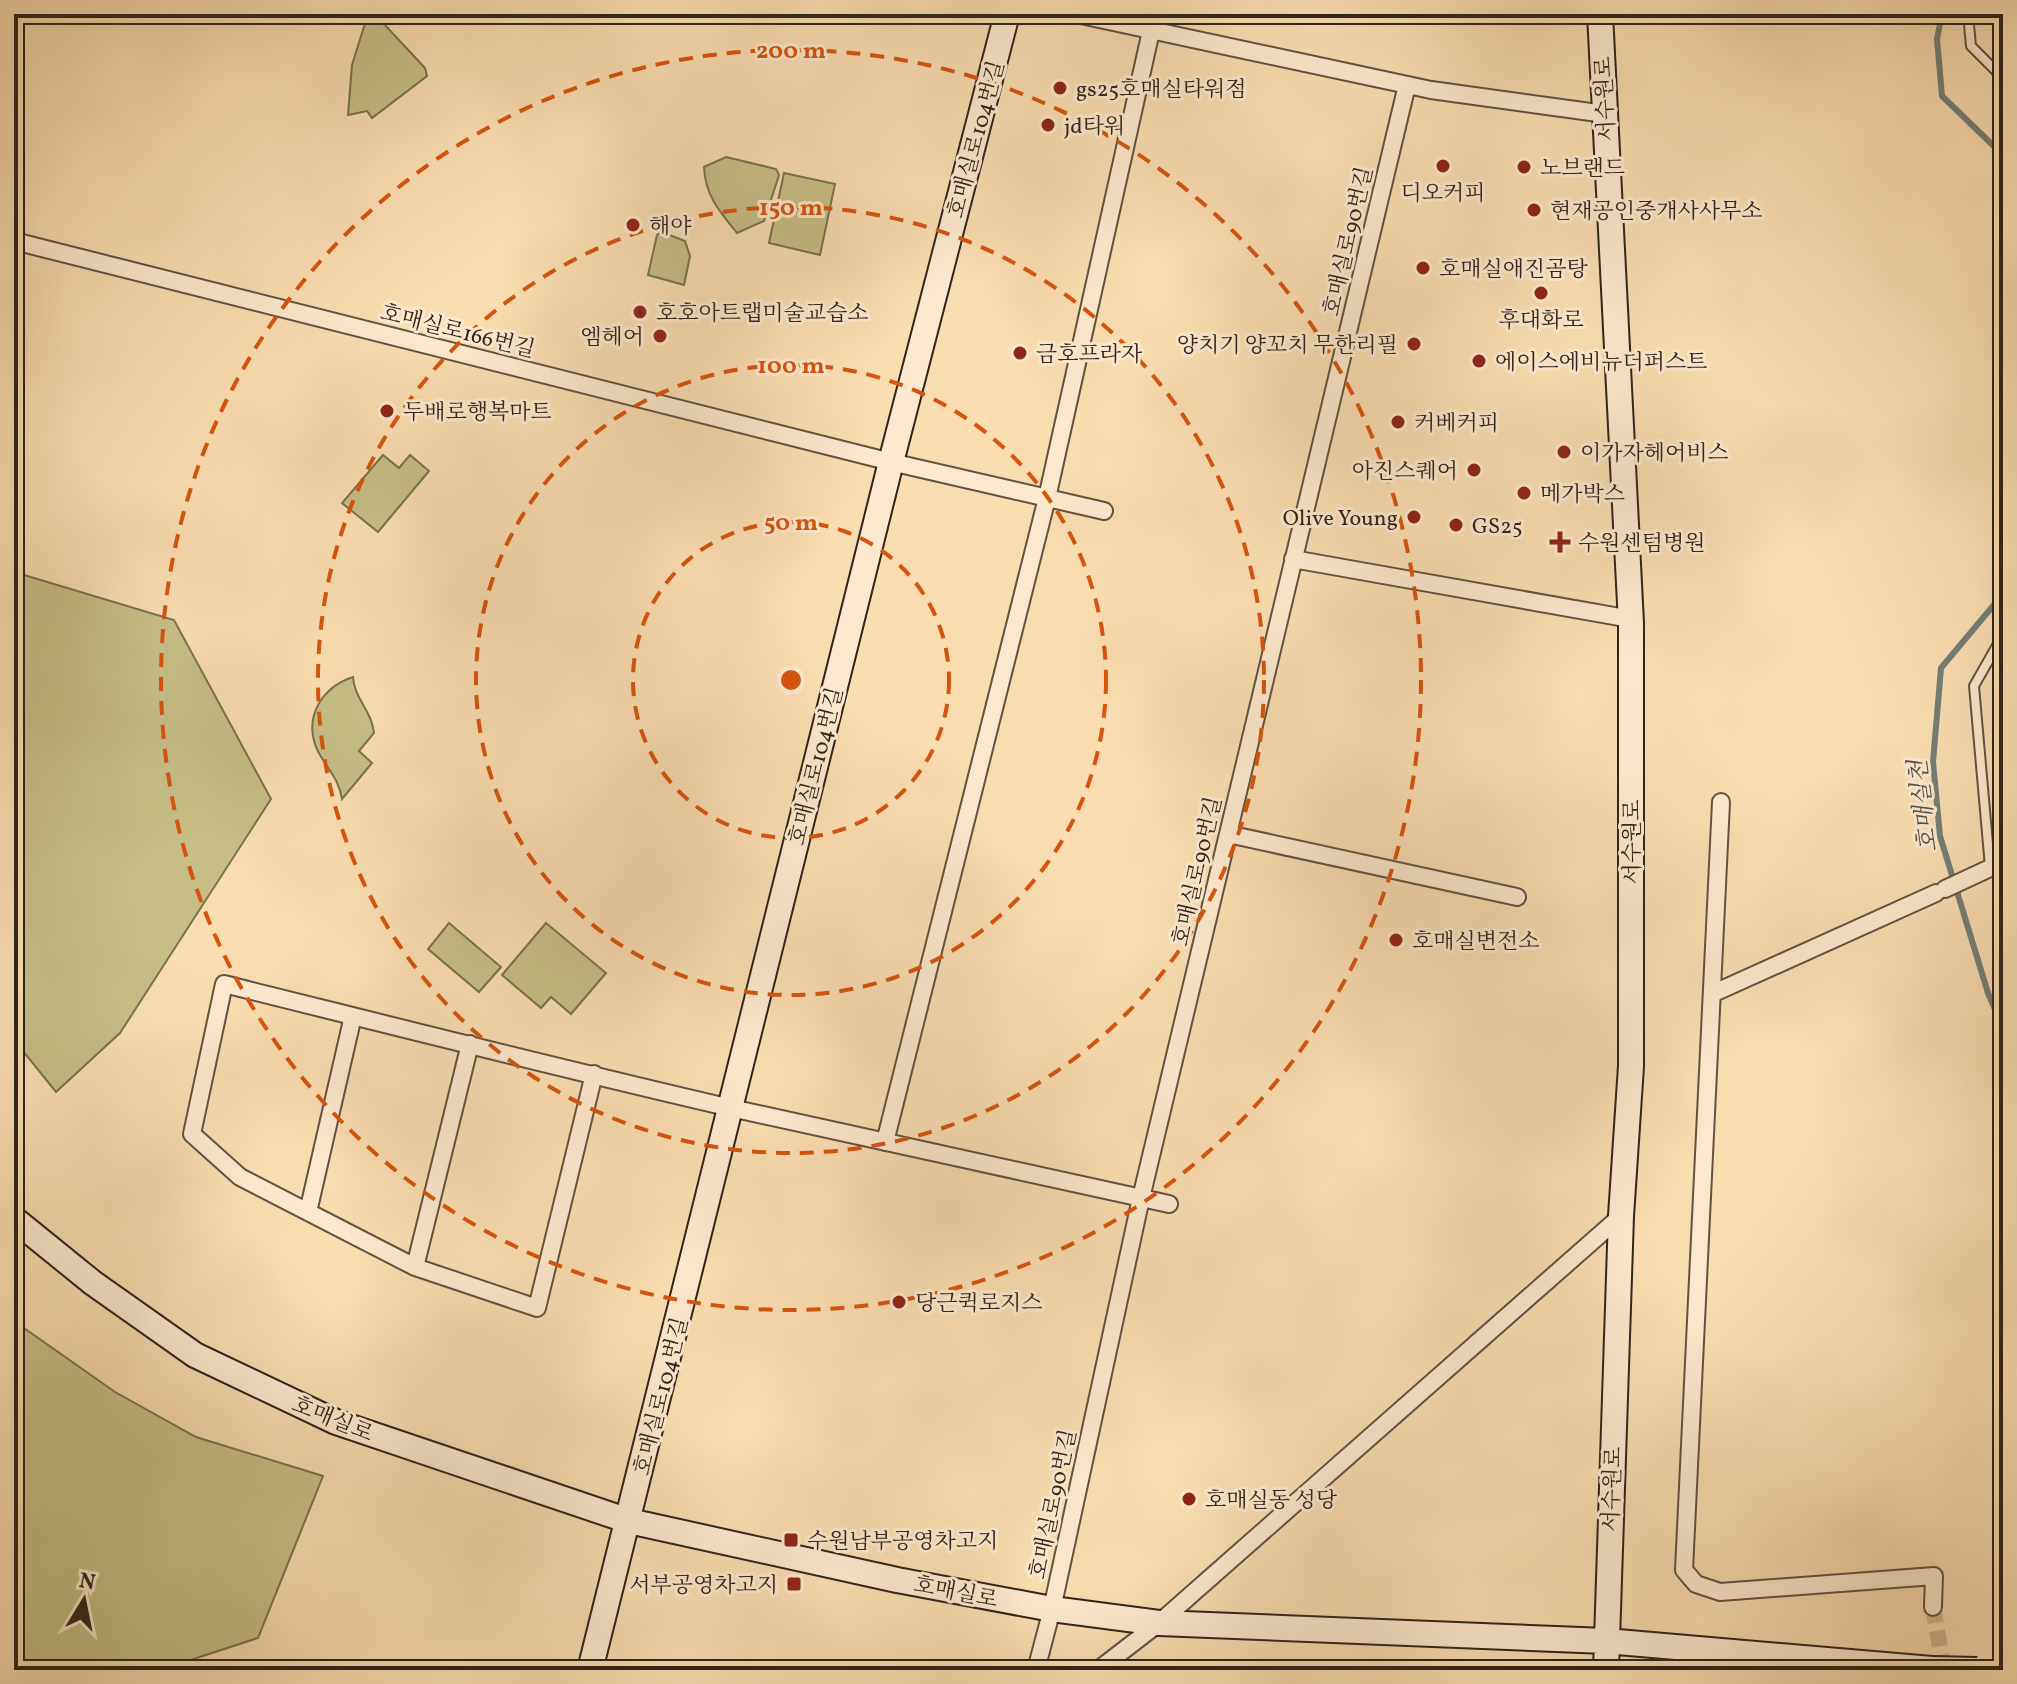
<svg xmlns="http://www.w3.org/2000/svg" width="2017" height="1684" viewBox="0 0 2017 1684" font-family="Vollkorn,'Noto Serif KR',serif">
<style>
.green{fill:#c6be86;stroke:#7a7150;stroke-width:2}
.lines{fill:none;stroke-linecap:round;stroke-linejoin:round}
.stream{stroke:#737e77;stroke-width:6}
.street-tunnel{stroke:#d1b793;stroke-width:16;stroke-dasharray:16 8;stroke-linecap:butt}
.lane-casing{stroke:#625240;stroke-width:12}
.street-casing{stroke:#625240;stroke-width:20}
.secondary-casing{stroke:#2f241b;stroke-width:28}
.lane{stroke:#fce8cc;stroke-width:8}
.street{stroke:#fce8cc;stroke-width:16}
.secondary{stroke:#fce8cc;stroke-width:24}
.secondary-bridge-casing{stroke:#2f241b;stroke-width:28;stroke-linecap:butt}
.secondary-bridge{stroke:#fce8cc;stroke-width:24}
.ring{fill:none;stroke:#d6540e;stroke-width:4;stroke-dasharray:14 10}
.poi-dot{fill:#8f2418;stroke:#fce8cc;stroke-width:3}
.labels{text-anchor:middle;stroke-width:6;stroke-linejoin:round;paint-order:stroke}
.poi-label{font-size:22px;fill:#2f241b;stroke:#fce8cc;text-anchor:start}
.street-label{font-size:22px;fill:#2f241b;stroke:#fce8cc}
.water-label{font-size:24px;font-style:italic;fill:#515149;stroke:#fce8cc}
.centre{fill:#d6540e;stroke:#fce8cc;stroke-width:4}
.ring-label{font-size:24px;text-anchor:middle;font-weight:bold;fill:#d6540e;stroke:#fce8cc;stroke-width:6;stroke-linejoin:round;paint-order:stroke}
</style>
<rect width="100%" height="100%" fill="#fadcb1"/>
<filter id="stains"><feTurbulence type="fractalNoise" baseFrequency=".0025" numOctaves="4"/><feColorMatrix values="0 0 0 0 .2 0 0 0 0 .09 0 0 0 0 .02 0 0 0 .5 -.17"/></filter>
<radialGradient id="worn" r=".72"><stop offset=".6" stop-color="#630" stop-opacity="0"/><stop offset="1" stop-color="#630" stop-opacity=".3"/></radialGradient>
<path class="green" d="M 368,14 L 385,25 L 425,68 L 427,76 L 372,118 L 367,111 L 348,115 L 352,65 Z
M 726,157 L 776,169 L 779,175 L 764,221 L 737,233 C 719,211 705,195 704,167 Z
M 784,173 L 835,184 L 820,255 L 769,243 Z
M 662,232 L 685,241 L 690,256 L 684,285 L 648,275 L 657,235 Z
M 383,455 L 399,468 L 410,455 L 429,471 L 378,532 L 342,503 Z
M 14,572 L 174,620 L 271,799 L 120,1033 L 56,1092 L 14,1040 Z
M 353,677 C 354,698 372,711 374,733 L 359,751 L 372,763 L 342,799 C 339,777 324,766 316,747 C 304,715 323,687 353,677 Z
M 449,923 L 501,967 L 479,992 L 428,949 Z
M 546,923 L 606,973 L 571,1014 L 551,997 L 541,1008 L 502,975 Z
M 14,1321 L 115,1392 L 196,1437 L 323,1476 L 258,1638 L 160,1670 L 14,1670 Z"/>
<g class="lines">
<path class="stream" d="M 1942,14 L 1937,39 L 1942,96 L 2003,155
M 2003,594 L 1941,668 L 1933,762 L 1940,836 L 1988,993 L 2003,1028"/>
<path class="street-tunnel" d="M 1933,1607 L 1944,1670"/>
<defs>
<path id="lane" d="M 1968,14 L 1971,46 L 2003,78
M 1990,867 L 1974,686 L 2003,635"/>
<path id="street" d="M 1076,14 L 1431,90 L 1605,114
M 14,241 L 891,462 L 1104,511
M 1293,559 L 1631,619
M 1721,802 L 1684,1570 L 1696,1584 L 1720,1592 L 1934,1576 L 1933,1607
M 1228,834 L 1517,897
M 1945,889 L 2003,862
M 1714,993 L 1936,893
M 594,1074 L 537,1308 L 415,1267 L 240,1177 L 192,1134 L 224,984 C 393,1026 562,1069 731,1108 C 877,1141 1023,1171 1169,1204
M 885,1142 L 1047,498 L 1151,31
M 308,1212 L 353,1016
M 415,1267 L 470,1044
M 1036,1670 L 1052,1609 L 1141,1198 L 1407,85
M 1098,1670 L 1159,1623 L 1621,1216"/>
<path id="secondary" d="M 1600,14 L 1631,623 L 1631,1066 L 1621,1216 L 1606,1670
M 14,1219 L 93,1283 L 195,1355 L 336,1422 L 629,1521 L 897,1580 L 1052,1609 L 1159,1623 L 1606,1641 L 1932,1669
M 590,1670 L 891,462 L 1007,14"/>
</defs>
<use href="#lane" class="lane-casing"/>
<use href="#street" class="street-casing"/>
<use href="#secondary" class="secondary-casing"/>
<use href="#lane" class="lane"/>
<use href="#street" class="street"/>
<use href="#secondary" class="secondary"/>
<defs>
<path id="secondary-bridge" d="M 1932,1669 L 1977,1670"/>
</defs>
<use href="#secondary-bridge" class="secondary-bridge-casing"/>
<use href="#secondary-bridge" class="secondary-bridge"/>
</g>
<g class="ring">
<circle cx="791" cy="680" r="158"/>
<circle cx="791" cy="680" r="315"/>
<circle cx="791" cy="680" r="473"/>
<circle cx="791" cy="680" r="630"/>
</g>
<g class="poi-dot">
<circle cx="1060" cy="88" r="8"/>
<circle cx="1048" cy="125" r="8"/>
<circle cx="1443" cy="166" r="8"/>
<circle cx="1524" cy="167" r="8"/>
<circle cx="1534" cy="210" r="8"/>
<circle cx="633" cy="225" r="8"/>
<circle cx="1423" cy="268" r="8"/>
<circle cx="1541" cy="293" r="8"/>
<circle cx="640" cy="312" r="8"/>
<circle cx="660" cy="336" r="8"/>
<circle cx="1414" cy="344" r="8"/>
<circle cx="1020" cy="353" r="8"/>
<circle cx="1479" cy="361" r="8"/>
<circle cx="387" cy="411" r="8"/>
<circle cx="1398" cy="422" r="8"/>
<circle cx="1564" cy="452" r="8"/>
<circle cx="1474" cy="470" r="8"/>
<circle cx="1524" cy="493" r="8"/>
<circle cx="1414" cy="517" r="8"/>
<circle cx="1456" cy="525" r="8"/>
<path d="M1556 530h8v8h8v8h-8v8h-8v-8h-8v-8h8z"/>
<circle cx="1396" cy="940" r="8"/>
<circle cx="899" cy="1302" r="8"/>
<circle cx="1189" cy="1499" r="8"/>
<rect x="783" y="1532" width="16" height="16" rx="4"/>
<rect x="786" y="1576" width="16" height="16" rx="4"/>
</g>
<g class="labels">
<g class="poi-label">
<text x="1076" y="96">gs25호매실타워점</text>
<text x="1064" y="133">jd타워</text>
<text x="1540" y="175">노브랜드</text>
<text x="1443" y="200" text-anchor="middle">디오커피</text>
<text x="1550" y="218">현재공인중개사사무소</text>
<text x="649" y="233">해야</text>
<text x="1439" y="276">호매실애진곰탕</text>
<text x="656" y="320">호호아트랩미술교습소</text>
<text x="1541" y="327" text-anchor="middle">후대화로</text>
<text x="644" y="344" text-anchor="end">엠헤어</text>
<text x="1398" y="352" text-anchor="end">양치기 양꼬치 무한리필</text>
<text x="1036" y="361">금호프라자</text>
<text x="1495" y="369">에이스에비뉴더퍼스트</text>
<text x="403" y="419">두배로행복마트</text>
<text x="1414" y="430">커베커피</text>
<text x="1580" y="460">이가자헤어비스</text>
<text x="1458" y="478" text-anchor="end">아진스퀘어</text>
<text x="1540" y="501">메가박스</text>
<text x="1398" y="525" text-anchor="end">Olive Young</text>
<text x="1472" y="533">GS25</text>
<text x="1578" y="550">수원센텀병원</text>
<text x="1412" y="948">호매실변전소</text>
<text x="915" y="1310">당근퀵로지스</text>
<text x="1205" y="1507">호매실동 성당</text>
<text x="807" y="1548">수원남부공영차고지</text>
<text x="778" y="1592" text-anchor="end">서부공영차고지</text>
</g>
<g class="street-label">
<text transform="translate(1604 99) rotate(-93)" y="8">서수원로</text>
<text transform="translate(975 139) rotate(-75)" y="8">호매실로104번길</text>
<text transform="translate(1347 241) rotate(-77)" y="8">호매실로90번길</text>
<text transform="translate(458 330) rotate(14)" y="8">호매실로166번길</text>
<text transform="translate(815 766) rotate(-76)" y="8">호매실로104번길</text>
<text transform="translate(1631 842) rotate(-90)" y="8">서수원로</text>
<text transform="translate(1196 871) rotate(-77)" y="8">호매실로90번길</text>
<text transform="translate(660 1396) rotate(-76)" y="8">호매실로104번길</text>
<text transform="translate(333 1418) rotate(22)" y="8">호매실로</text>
<text transform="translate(1611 1489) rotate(-88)" y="8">서수원로</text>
<text transform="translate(1052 1504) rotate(-78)" y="8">호매실로90번길</text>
<text transform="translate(956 1591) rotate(11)" y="8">호매실로</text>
</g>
<g class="water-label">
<text transform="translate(1923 806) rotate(-97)" y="8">호매실천</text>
</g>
</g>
<circle cx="791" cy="680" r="12" class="centre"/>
<g class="ring-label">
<text x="791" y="58">200 m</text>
<text x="791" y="215">150 m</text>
<text x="791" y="373">100 m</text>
<text x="791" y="530">50 m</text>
</g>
<rect width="2017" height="1684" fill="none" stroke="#fadcb1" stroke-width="48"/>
<rect x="16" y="16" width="1985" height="1652" fill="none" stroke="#2f241b" stroke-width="4"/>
<rect x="24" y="24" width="1969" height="1636" fill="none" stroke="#2f241b" stroke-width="2"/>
<g transform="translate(84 1600) rotate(10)" stroke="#fce8cc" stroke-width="6" paint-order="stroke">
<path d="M0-6L14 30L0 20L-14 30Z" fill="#2f241b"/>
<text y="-12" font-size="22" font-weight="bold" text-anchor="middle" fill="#2f241b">N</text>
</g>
<rect width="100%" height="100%" filter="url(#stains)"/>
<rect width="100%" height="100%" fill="url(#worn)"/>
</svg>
